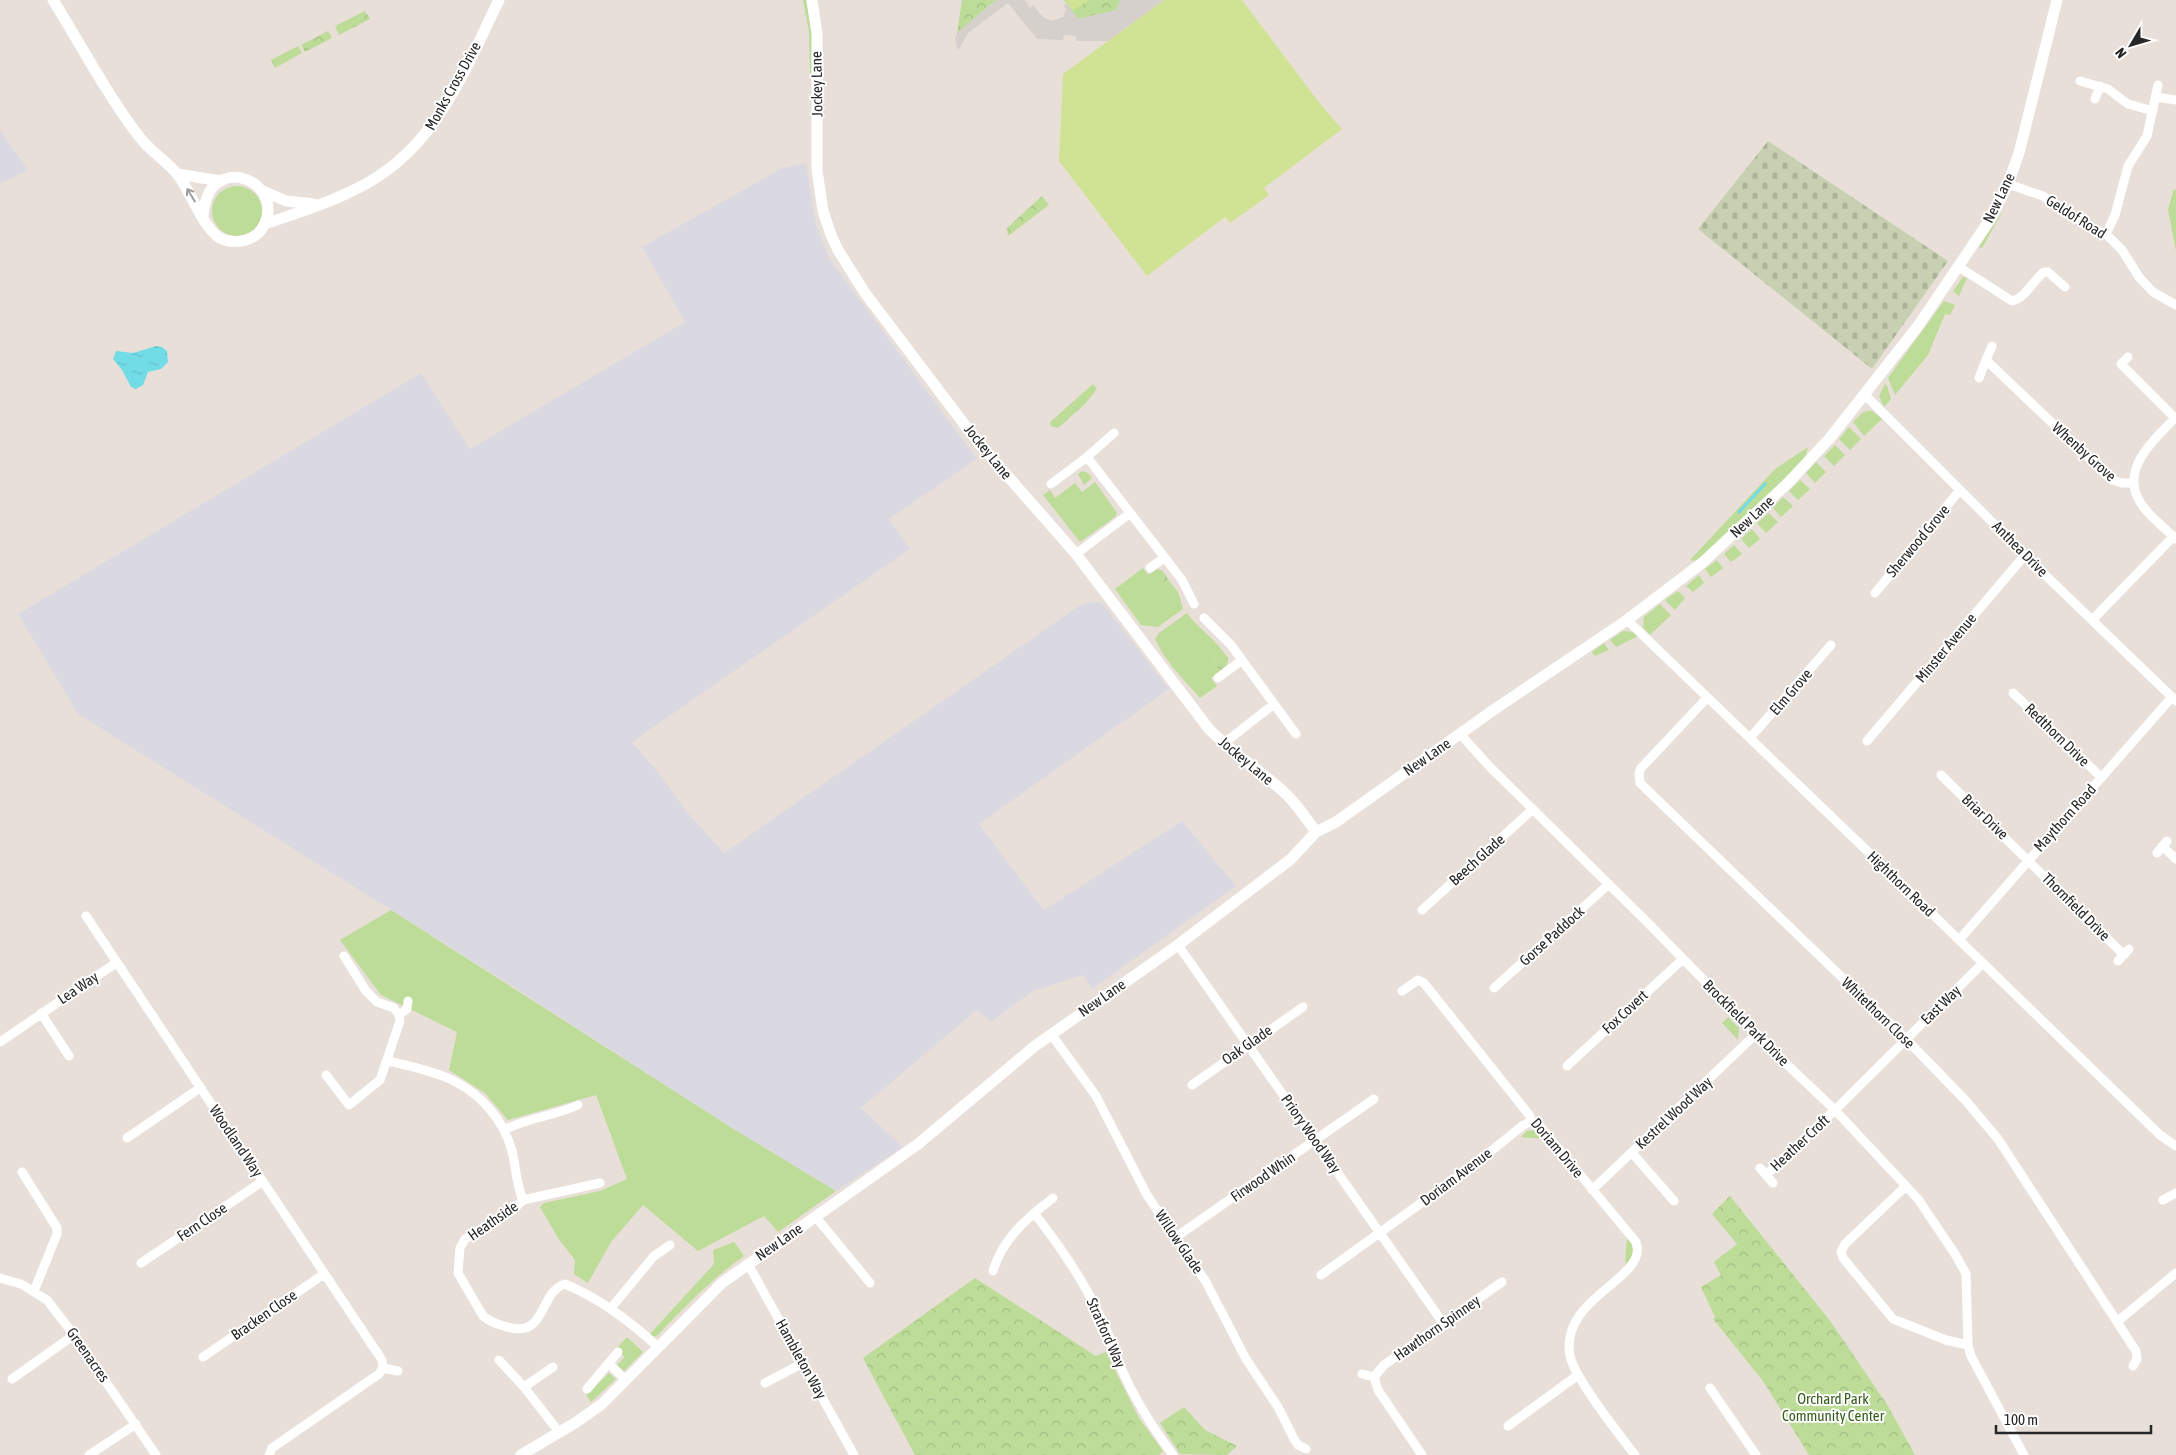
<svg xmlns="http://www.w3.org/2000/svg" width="2176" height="1455" viewBox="0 0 2176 1455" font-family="'Asap Condensed',sans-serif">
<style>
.industrial{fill:#dad9e1}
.grass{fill:#bcdc98}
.forest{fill:url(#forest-crowns)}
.cemetery{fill:url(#cemetery-stones)}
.pitch{fill:#d0e394}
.plaza{fill:#d5d0cb}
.water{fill:url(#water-ripples)}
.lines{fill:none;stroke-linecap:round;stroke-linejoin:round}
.stream{stroke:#71dce5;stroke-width:3}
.minor{stroke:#fff;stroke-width:9}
.tertiary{stroke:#fff;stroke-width:11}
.oneway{stroke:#9e9e9e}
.labels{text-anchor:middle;stroke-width:4;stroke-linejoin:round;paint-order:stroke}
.street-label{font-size:15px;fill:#272727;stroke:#fff}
.park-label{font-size:15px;fill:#365d1d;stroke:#fff}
</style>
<defs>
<pattern id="forest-crowns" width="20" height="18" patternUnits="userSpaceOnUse" patternTransform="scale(1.25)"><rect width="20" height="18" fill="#bcdc98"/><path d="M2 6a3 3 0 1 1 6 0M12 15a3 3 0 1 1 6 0" fill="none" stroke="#a2bd83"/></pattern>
<pattern id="cemetery-stones" width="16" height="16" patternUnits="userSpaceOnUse" patternTransform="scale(1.25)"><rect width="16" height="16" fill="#c7d1b1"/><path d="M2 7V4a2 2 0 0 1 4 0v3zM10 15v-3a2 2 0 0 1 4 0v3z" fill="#abb398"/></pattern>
<pattern id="water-ripples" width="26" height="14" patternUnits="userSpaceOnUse" patternTransform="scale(1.25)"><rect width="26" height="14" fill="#71dce5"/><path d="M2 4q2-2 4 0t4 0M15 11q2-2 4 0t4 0" fill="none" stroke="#62bdc4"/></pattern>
</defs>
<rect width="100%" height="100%" fill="#e9dfd9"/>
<path class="industrial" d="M 0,130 L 28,170 L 0,184 Z
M 806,163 L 816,224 L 829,258 L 977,459 L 889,519 L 910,549 L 632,742 L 657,771 L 687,812 L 724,853 L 1079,606 L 1092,602 L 1102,603 L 1169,689 L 979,824 L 1044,910 L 1182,821 L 1236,886 L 1092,989 L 1083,975 L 1033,991 L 991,1022 L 977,1010 L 861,1108 L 903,1147 L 836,1191 L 732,1128 L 487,970 L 78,714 L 18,614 L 421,373 L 470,449 L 685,322 L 642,247 L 782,168 Z"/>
<path class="grass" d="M 803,0 L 806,0 L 812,33 L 813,74 L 810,74 L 809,32 Z
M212 211a25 25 0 1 1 50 0a25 25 0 1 1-50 0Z
M 2176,189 L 2176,251 L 2168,210 L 2173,191 Z
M 2004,209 L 1982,248 L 1979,247 Z
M 1963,277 L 1967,278 L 1959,296 L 1953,291 Z
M 1944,301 L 1955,305 L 1950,315 L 1945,314 L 1928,355 L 1895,395 L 1888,378 Z
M 1885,384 L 1887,386 L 1891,399 L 1884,407 L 1879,396 Z
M 1867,411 L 1872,411 L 1882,419 L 1864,436 L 1853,422 L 1862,413 Z
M 1849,427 L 1861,439 L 1850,450 L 1839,439 Z
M 1835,445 L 1845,455 L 1834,466 L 1824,456 Z
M 1808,447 L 1805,458 L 1746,516 L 1697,561 L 1690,560 L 1775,469 Z
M 1816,462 L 1826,472 L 1815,483 L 1806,473 Z
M 1082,471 L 1088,473 L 1092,478 L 1084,485 L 1078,474 Z
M 1800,480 L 1810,489 L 1798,500 L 1789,491 Z
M 1095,482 L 1117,513 L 1115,517 L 1080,542 L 1043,495 L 1050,490 L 1055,498 L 1075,483 L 1082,492 Z
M 1783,497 L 1793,506 L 1781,517 L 1773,508 Z
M 1769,513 L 1778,522 L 1766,533 L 1757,523 Z
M 1752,529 L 1760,539 L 1749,548 L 1741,539 Z
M 1734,545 L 1742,554 L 1731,562 L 1724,554 Z
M 1717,560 L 1723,568 L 1711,577 L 1705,569 Z
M 1143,568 L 1155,584 L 1164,585 L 1170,582 L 1178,592 L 1183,609 L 1158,627 L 1141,625 L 1115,589 Z
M 1699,575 L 1704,583 L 1693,592 L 1686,586 Z
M 1678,591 L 1685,598 L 1675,610 L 1665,600 Z
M 1660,604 L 1671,615 L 1650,635 L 1643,627 L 1644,617 Z
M 1187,613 C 1197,627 1211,636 1221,649 L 1216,654 L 1214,664 L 1220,671 L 1211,678 L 1217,686 L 1200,698 L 1175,670 L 1163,654 L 1155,639 L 1159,633 Z
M 1623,631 L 1633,632 L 1638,636 L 1616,647 L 1610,640 Z
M 1604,643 L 1609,650 L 1595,656 L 1592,652 Z
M 391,910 L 732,1128 L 836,1191 L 778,1232 L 764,1216 L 698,1251 L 643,1205 L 611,1242 L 588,1283 L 574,1274 L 575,1260 L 558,1238 L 540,1207 L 544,1203 L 600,1191 L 627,1179 L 596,1095 L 508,1120 L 485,1093 L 449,1070 L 457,1032 L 381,995 L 340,940 Z
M 1728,1017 L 1739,1028 L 1738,1040 L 1722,1023 Z
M 1533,1130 L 1542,1139 L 1521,1137 L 1527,1131 Z
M 1627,1237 C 1634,1247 1636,1253 1627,1263 L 1625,1262 Z
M 734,1242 L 744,1256 C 712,1279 685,1306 658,1335 L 653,1337 L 649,1335 L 714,1264 L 713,1250 Z
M 627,1337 L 643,1352 L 624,1371 L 617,1365 L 625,1357 L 616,1349 Z
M 1106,1352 L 1139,1418 L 1163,1451 L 1159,1455 L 1146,1455 L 1146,1443 L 1096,1356 Z
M 609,1373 L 616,1379 L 591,1402 L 586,1395 Z"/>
<path class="forest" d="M 962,0 L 996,0 L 957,33 Z
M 1064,0 L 1120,0 L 1117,10 L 1078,19 Z
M 365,11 L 370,19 L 339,35 L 335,26 Z
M 328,31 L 332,38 L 305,52 L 301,45 Z
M 298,46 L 302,53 L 275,68 L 271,60 Z
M 1042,196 L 1049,205 L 1008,236 L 1007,228 Z
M 1093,384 L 1097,389 L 1085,404 L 1058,428 L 1051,426 L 1050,422 Z
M 1157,569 L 1163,571 L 1170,582 L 1164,585 L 1155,584 L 1148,575 Z
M 1221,649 L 1228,658 L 1227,665 L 1220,671 L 1214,664 L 1216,654 Z
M 1730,1196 L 1831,1322 L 1888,1406 L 1915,1455 L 1809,1455 L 1763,1381 L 1713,1319 L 1715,1317 L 1701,1287 L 1721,1275 L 1714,1262 L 1737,1244 L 1712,1214 Z
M 975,1278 L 1096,1356 L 1146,1443 L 1146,1455 L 915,1455 L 863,1358 Z
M 1184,1407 L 1205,1430 L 1237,1446 L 1227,1455 L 1180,1454 L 1160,1423 Z"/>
<path class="cemetery" d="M 1768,141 L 1948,261 L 1872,369 L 1698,229 Z"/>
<path class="pitch" d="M 1065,0 L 1089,0 L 1073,11 Z
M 1164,0 L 1242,0 L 1321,105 L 1342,129 L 1264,188 L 1269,195 L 1230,223 L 1225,217 L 1147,276 L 1059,161 L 1063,74 Z"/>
<path class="plaza" d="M 996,0 L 1025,0 L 1030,8 L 1033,5 L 1043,17 L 1051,21 L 1063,17 L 1066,10 L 1063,4 L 1068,5 L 1078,19 L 1117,10 L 1120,0 L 1164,0 L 1108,41 L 1076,41 L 1076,36 L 1064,35 L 1063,40 L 1037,39 L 1008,3 L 968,33 L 958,51 L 955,38 L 957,33 Z"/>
<path class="water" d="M 156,346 L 162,347 L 167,351 L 168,362 L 161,369 L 148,372 L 143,385 L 136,389 L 131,387 L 122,370 L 113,359 L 116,351 L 133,353 Z"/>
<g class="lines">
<path class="stream" d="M 1739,512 L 1765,484"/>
<path class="minor" d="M 2080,81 L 2108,89 L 2128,104 L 2153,111
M 2156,97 L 2176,100
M 2095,99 L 2100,86
M 2008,184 L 2043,196 L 2086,225 L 2106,234 L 2122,250 L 2139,277 L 2153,292 L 2176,305
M 2106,234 L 2115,215 L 2128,166 L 2147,136 L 2158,85
M 1959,267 L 2012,301 C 2026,298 2033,280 2044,272 L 2048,272 L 2065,287
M 2128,357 L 2121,364 L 2175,418
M 1986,360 L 1992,346
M 1979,378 L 1986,360 L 2112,480 L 2122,483 L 2133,483
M 1865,395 L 2040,570 L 2176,701
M 2176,417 C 2152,442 2115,473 2145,509 C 2154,520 2166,529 2176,539
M 1087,457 L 1182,580 L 1194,604
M 1051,484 L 1087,457 L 1114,433
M 1076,554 L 1129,514
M 1150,568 L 1164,558
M 1875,593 L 1960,490
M 1204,618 L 1231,645 L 1274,704
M 1627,620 L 1888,871 L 2160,1135 L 2176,1146
M 2092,620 L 2174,536
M 1218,678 L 1242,660
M 2013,693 L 2101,777
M 1707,698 L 1641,768 L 1639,773 L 1640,783 L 1906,1039 L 1966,1101 L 1998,1139 L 2136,1351 L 2137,1359 L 2133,1366
M 1460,734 L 1490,767 L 1647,922 L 1777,1055 L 1835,1110 L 1918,1199 L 1955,1254 L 1966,1274 L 1968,1345 L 1971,1356 L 2024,1455
M 1750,738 L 1831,645
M 1867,741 L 2025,555
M 1223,744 L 1274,704 L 1296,734
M 1941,775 L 2124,955
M 2162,846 L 2176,859
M 2157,853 L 2167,841
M 1422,910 L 1533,809
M 86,916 L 382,1360 L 383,1368 L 379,1374 L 272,1448 L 269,1455
M 1959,940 L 2172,697
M 1178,945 L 1443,1323
M 2118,961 L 2129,949
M 1494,988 L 1609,884
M 1402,991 L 1418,980 L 1424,983 L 1530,1116 L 1531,1121 L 1540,1126 L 1636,1242 C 1650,1279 1559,1296 1570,1356 C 1575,1379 1619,1434 1635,1455
M 41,1013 L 69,1056
M 399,1015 L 407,1009 L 408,1001
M 1051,1034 L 1096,1096 L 1147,1195 L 1206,1282 L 1246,1359 L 1278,1407 L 1294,1439 L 1298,1445 L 1306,1449
M 0,1042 L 116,963
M 388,1061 C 409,1066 434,1071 454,1081 C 482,1095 504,1121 512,1151 C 516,1167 516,1184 523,1200
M 1567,1066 L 1683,959
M 326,1075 L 349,1105 L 380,1080 L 400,1021 L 399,1015 L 394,1008 L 377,1002 L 366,991 L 344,956
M 1192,1085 L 1303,1007
M 504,1130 C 527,1118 554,1116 578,1105
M 127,1138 L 200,1088
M 1632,1153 L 1674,1201
M 1760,1168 L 1773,1183
M 22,1172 L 57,1228 L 57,1234 L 34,1291
M 1766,1175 L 1839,1106 L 1983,963
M 1906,1186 L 1845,1244 L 1841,1252 L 1843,1258 L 1893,1319 L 1946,1340 L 1968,1345
M 1592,1190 L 1756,1034
M 523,1200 L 513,1210 L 465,1239 L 460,1248 L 458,1273 L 483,1316 C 490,1322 496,1324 504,1326 C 548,1341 537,1293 565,1284 C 601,1299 630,1321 658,1347
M 523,1200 L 600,1183
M 2163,1200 L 2176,1193
M 1034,1213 C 1060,1246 1084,1281 1102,1320 C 1110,1336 1115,1353 1122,1370 C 1135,1400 1153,1428 1173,1455
M 815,1216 L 870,1283
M 1176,1237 L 1374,1099
M 141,1263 L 263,1181
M 748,1264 L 854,1455
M 993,1271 C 1003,1238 1027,1218 1053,1198
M 1321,1275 L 1474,1165 L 1522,1126 L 1531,1121
M 0,1278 L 21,1284 L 47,1300 L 74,1335 L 156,1455
M 611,1308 L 654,1256 L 670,1245
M 2118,1321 L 2176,1273
M 203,1357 L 324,1274
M 499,1360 L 524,1387 L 559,1432
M 609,1364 L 626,1380
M 383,1368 L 398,1371
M 1362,1374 L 1374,1377
M 12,1379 L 74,1335
M 765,1383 L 803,1363
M 524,1387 L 553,1367
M 1710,1388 L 1756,1455
M 587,1389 L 618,1352
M 1508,1426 L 1578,1375
M 89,1455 L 136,1424
M 1422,1455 L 1378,1390 L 1374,1377 L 1384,1365 L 1502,1282"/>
<path class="tertiary" d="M 53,0 C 81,45 106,93 138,135 C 149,151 167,161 178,175 C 191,192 203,228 220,238 C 231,244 246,242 256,235 C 263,230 269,217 268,208 C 266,179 227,165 210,191 C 205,199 204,208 203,216
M 812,0 L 817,34 L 817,170 L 823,211 L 831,235 L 838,250 L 865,293 L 977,441 L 1076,554 L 1209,729 C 1233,754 1262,771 1287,795 C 1298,806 1307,819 1316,832
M 177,174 L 221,181
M 263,191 L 286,201 L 314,204
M 265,224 C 295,214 326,204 354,190 C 435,152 462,75 499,0
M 521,1455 L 575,1423 L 602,1404 L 722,1283 L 918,1144 L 1035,1046 L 1178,945 L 1291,859 L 1316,832 L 1336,822 L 1492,711 L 1627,620 L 1702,563 L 1787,484 L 1830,438 L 1918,326 L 1991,218 L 2008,184 L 2019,153 L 2057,0"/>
</g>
<defs><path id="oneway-shaft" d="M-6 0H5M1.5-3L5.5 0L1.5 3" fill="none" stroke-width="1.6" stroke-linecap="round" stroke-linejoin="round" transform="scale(1.25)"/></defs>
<use class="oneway" href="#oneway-shaft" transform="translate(191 195) rotate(-121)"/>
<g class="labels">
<g class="street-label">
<text transform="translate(817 84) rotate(-91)" y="5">Jockey Lane</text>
<text transform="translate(453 86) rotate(-61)" y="5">Monks Cross Drive</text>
<text transform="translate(1999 198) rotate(-64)" y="5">New Lane</text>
<text transform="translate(2076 217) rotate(32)" y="5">Geldof Road</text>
<text transform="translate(988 452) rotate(51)" y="5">Jockey Lane</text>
<text transform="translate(2084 452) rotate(42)" y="5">Whenby Grove</text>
<text transform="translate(1752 517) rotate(-43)" y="5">New Lane</text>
<text transform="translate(1918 541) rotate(-50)" y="5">Sherwood Grove</text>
<text transform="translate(2020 549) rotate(45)" y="5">Anthea Drive</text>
<text transform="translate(1946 648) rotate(-50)" y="5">Minster Avenue</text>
<text transform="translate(1791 692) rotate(-49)" y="5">Elm Grove</text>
<text transform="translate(2057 735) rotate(44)" y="5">Redthorn Drive</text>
<text transform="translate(1427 757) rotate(-35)" y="5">New Lane</text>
<text transform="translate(1246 761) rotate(40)" y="5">Jockey Lane</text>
<text transform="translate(1985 817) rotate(44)" y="5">Briar Drive</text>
<text transform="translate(2065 818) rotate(-48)" y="5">Maythorn Road</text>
<text transform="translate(1477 860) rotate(-42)" y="5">Beech Glade</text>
<text transform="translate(1901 884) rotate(44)" y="5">Highthorn Road</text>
<text transform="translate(2076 907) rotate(45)" y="5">Thornfield Drive</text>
<text transform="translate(1552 936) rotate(-42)" y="5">Gorse Paddock</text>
<text transform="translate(78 988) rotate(-34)" y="5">Lea Way</text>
<text transform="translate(1102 998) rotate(-35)" y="5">New Lane</text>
<text transform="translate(1941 1005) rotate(-44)" y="5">East Way</text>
<text transform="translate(1625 1012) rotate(-43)" y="5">Fox Covert</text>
<text transform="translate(1878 1013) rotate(44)" y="5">Whitethorn Close</text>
<text transform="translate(1746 1023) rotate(45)" y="5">Brockfield Park Drive</text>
<text transform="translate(1247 1045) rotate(-35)" y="5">Oak Glade</text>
<text transform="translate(1674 1113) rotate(-43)" y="5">Kestrel Wood Way</text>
<text transform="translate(1311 1134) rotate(55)" y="5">Priory Wood Way</text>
<text transform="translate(236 1141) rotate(56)" y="5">Woodland Way</text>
<text transform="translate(1800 1143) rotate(-43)" y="5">Heather Croft</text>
<text transform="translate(1557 1148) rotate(50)" y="5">Doriam Drive</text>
<text transform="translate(1263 1177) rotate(-35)" y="5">Firwood Whin</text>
<text transform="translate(1456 1177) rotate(-37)" y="5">Doriam Avenue</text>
<text transform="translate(493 1221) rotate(-35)" y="5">Heathside</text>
<text transform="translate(202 1222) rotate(-34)" y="5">Fern Close</text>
<text transform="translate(779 1242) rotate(-35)" y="5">New Lane</text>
<text transform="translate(1179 1242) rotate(56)" y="5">Willow Glade</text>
<text transform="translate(264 1315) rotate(-35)" y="5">Bracken Close</text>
<text transform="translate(1437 1328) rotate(-35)" y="5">Hawthorn Spinney</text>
<text transform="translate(1106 1333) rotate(66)" y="5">Stratford Way</text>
<text transform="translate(88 1355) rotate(55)" y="5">Greenacres</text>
<text transform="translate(801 1359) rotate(61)" y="5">Hambleton Way</text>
</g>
<g class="park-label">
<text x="1833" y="1404">Orchard Park<tspan x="1833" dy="17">Community Center</tspan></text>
</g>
</g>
<g transform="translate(2131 45) rotate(232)" stroke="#ffffff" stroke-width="4" paint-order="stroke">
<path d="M0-4L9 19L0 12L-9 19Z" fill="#272727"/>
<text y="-8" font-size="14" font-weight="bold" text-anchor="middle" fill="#272727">N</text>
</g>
<path d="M1996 1425v8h155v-8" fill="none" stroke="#272727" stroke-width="2.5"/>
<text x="2004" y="1425" font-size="15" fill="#272727" stroke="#ffffff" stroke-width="4" paint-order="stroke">100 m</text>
</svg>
